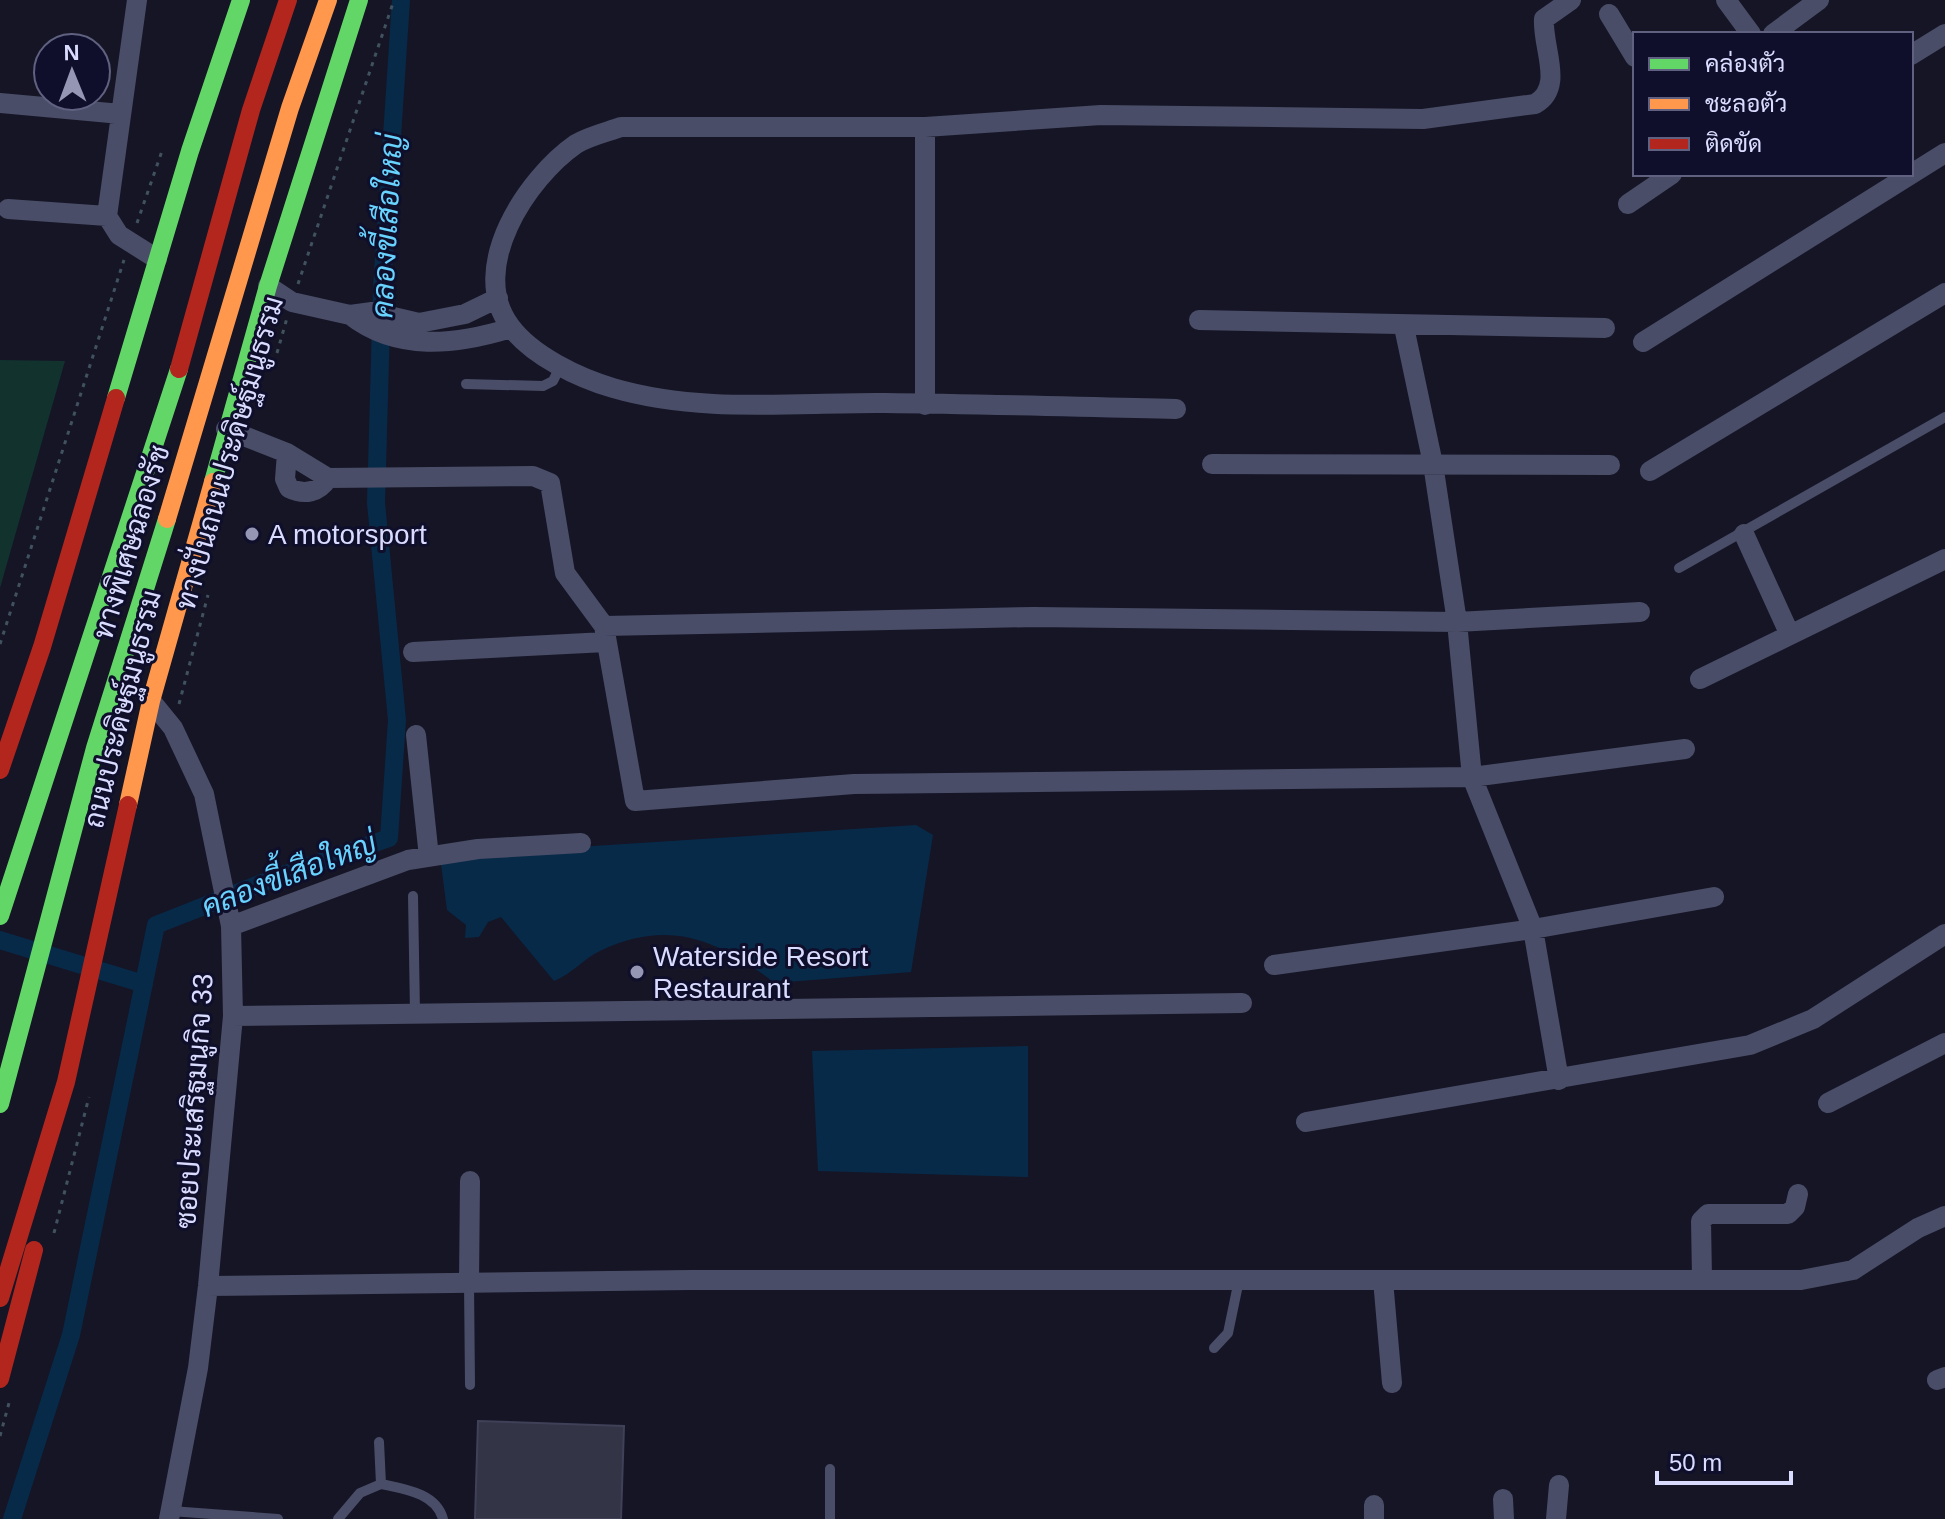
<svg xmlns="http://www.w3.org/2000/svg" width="1945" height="1519" viewBox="0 0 1945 1519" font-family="Arial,Sarabun,sans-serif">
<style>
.green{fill:#12322e}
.water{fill:#082a49}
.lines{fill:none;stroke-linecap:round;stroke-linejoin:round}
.canal{stroke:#082a49;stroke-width:18}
.building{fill:#343447;stroke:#404058;stroke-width:2}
.path{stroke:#41525f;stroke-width:3;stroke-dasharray:4 6;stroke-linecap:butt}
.lane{stroke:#4a4d67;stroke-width:10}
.street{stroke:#4a4d67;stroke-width:20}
.fast{stroke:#63d668;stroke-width:18}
.slow{stroke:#ff974d;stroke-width:18}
.jam{stroke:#b3261e;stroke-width:18}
.poi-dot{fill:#9596b3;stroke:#0f0f2c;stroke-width:3}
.labels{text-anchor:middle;stroke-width:6;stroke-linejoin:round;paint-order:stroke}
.street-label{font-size:28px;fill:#dadcff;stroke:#0f0f2c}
.poi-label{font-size:28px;fill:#dadcff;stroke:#0f0f2c;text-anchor:start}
.water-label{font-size:30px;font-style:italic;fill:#68d3ff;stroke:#0f0f2c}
</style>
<rect width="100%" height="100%" fill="#151526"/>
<path class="green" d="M 0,360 L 65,361 L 0,588 Z"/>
<path class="water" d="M 916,825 L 933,835 L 911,972 L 775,983 C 718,940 669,918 600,951 C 583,959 572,974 554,981 L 501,917 L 488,922 L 479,937 L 465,938 L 466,925 L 447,910 L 440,856 Z
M 1028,1046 L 1028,1177 L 818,1171 L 812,1051 Z"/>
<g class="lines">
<path class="canal" d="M 0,940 L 144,984
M 12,1519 L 71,1335 L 156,925 L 280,876 L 389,838 L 397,720 L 376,503 L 382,288 L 401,0"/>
</g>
<path class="building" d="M 478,1421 L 624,1426 L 621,1519 L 475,1519 Z"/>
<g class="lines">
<path class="path" d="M 137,223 L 162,151
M 298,284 L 394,0
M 277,353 L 287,318
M 0,644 L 124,260
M 179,704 L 208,595
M 54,1233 L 89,1097
M 0,1436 L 9,1403"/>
<path class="lane" d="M 466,384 L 543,386 L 553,381 L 561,365
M 1679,568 L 1945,417
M 413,896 L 415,1013
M 469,1283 L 470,1385
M 1214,1348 L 1228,1333 L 1239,1280
M 830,1469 L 830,1519
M 381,1484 C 404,1489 436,1493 443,1519
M 171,1511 L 278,1519
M 338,1519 L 360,1493 L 381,1484 L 379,1442"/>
<path class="street" d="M 137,0 L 107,216 L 119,235 L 157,259
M 1726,0 L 1751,34
M 1609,14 L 1635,57
M 1773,34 L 1819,0
M 1911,55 L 1945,34
M 0,103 L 121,114
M 1628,204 L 1672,174
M 8,209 L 107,216
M 268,286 L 292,302 L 350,315 L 372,312 L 419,323 L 465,314 L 498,298
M 350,315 C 397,352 456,345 511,328
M 1199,320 L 1605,328
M 1404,327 L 1433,464 L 1457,622 L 1472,777 L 1533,929 L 1559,1080
M 1643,342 L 1945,153
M 925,405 L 925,127
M 1176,409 C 1079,407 982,404 885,403 C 793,402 702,414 613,388 C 579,378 532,356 510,326 C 467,268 527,178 576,144 C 589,136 607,132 621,127 L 925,127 L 1101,115 L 1423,119 L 1535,104 C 1565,87 1542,48 1544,19 L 1571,0
M 226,429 L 287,453 L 328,478 L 533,476 L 550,483 L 565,573 L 604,626 L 635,801 L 854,784 L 1472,777 L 1685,749
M 287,453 L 285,479 L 289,488 C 305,496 319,492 328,478
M 1212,464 L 1610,465
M 1650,471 L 1945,293
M 1744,534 L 1790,635
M 604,626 L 1034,617 L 1457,622 L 1640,612
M 413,652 L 606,642
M 1700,679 L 1945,559
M 151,701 L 173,728 L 204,794 L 231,926 L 233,1016 L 208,1286 L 198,1368 L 169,1519
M 416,735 L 429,857
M 231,926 L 408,860 L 478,849 L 581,843
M 1274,965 L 1533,929 L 1714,897
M 233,1016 L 1242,1003
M 1828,1103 L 1945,1043
M 1306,1122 L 1750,1045 L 1813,1019 L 1945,934
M 1702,1278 L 1701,1221 L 1708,1214 L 1788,1214 L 1795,1207 L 1798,1194
M 1383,1280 L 1392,1383
M 469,1283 L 470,1181
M 208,1286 L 690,1280 L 1801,1280 L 1853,1270 L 1918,1228 L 1945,1216
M 1937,1380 L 1945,1377
M 1503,1499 L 1504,1519
M 1374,1519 L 1374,1505
M 1556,1519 L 1559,1485"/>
<path class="fast" d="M 116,398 L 190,151 L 241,0
M 213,482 L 268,286 L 359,0
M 0,916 L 179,369
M 0,1104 L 95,748 L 167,519"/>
<path class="slow" d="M 167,519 L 290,108 L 328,0
M 128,805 L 151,701 L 213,482"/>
<path class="jam" d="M 179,369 L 251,110 L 288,0
M 0,770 L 42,647 L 116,398
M 0,1298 L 66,1082 L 128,805
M 0,1379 L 34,1250"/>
</g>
<g class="poi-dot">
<circle cx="252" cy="534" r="8"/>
<circle cx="637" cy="972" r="8"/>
</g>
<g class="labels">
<g class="street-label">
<text transform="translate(229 453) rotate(-74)" y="10">ทางปั่นถนนประดิษฐ์มนูธรรม</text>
<text transform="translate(131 542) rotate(-73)" y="10">ทางพิเศษฉลองรัช</text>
<text transform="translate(122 709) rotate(-76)" y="10">ถนนประดิษฐ์มนูธรรม</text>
<text transform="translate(194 1101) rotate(-86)" y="10">ซอยประเสริฐมนูกิจ 33</text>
</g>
<g class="poi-label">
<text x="268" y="544">A motorsport</text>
<text x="653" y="966">Waterside Resort<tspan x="653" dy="32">Restaurant</tspan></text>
</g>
<g class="water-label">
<text transform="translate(387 226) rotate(-87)" y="10">คลองขี้เสือใหญ่</text>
<text transform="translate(289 875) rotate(-21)" y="10">คลองขี้เสือใหญ่</text>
</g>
</g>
<rect x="1633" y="32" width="280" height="144" fill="#0f0f2c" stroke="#606180" stroke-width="2"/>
<rect x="1649" y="58" width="40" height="12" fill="#63d668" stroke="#606180" stroke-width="2"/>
<text x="1705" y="72" font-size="24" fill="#dadcff">คล่องตัว</text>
<rect x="1649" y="98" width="40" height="12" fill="#ff974d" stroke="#606180" stroke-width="2"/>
<text x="1705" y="112" font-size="24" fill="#dadcff">ชะลอตัว</text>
<rect x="1649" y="138" width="40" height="12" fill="#b3261e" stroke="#606180" stroke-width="2"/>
<text x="1705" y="152" font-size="24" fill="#dadcff">ติดขัด</text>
<g transform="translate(72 72) rotate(359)"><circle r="38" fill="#0f0f2c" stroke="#606180" stroke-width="2"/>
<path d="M0-6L14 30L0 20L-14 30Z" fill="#9596b3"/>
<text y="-12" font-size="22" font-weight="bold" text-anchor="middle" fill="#dadcff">N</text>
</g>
<path d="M1657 1471v12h134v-12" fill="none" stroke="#dadcff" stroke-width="4"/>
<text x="1669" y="1471" font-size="24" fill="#dadcff" stroke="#0f0f2c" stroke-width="6" paint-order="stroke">50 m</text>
</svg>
